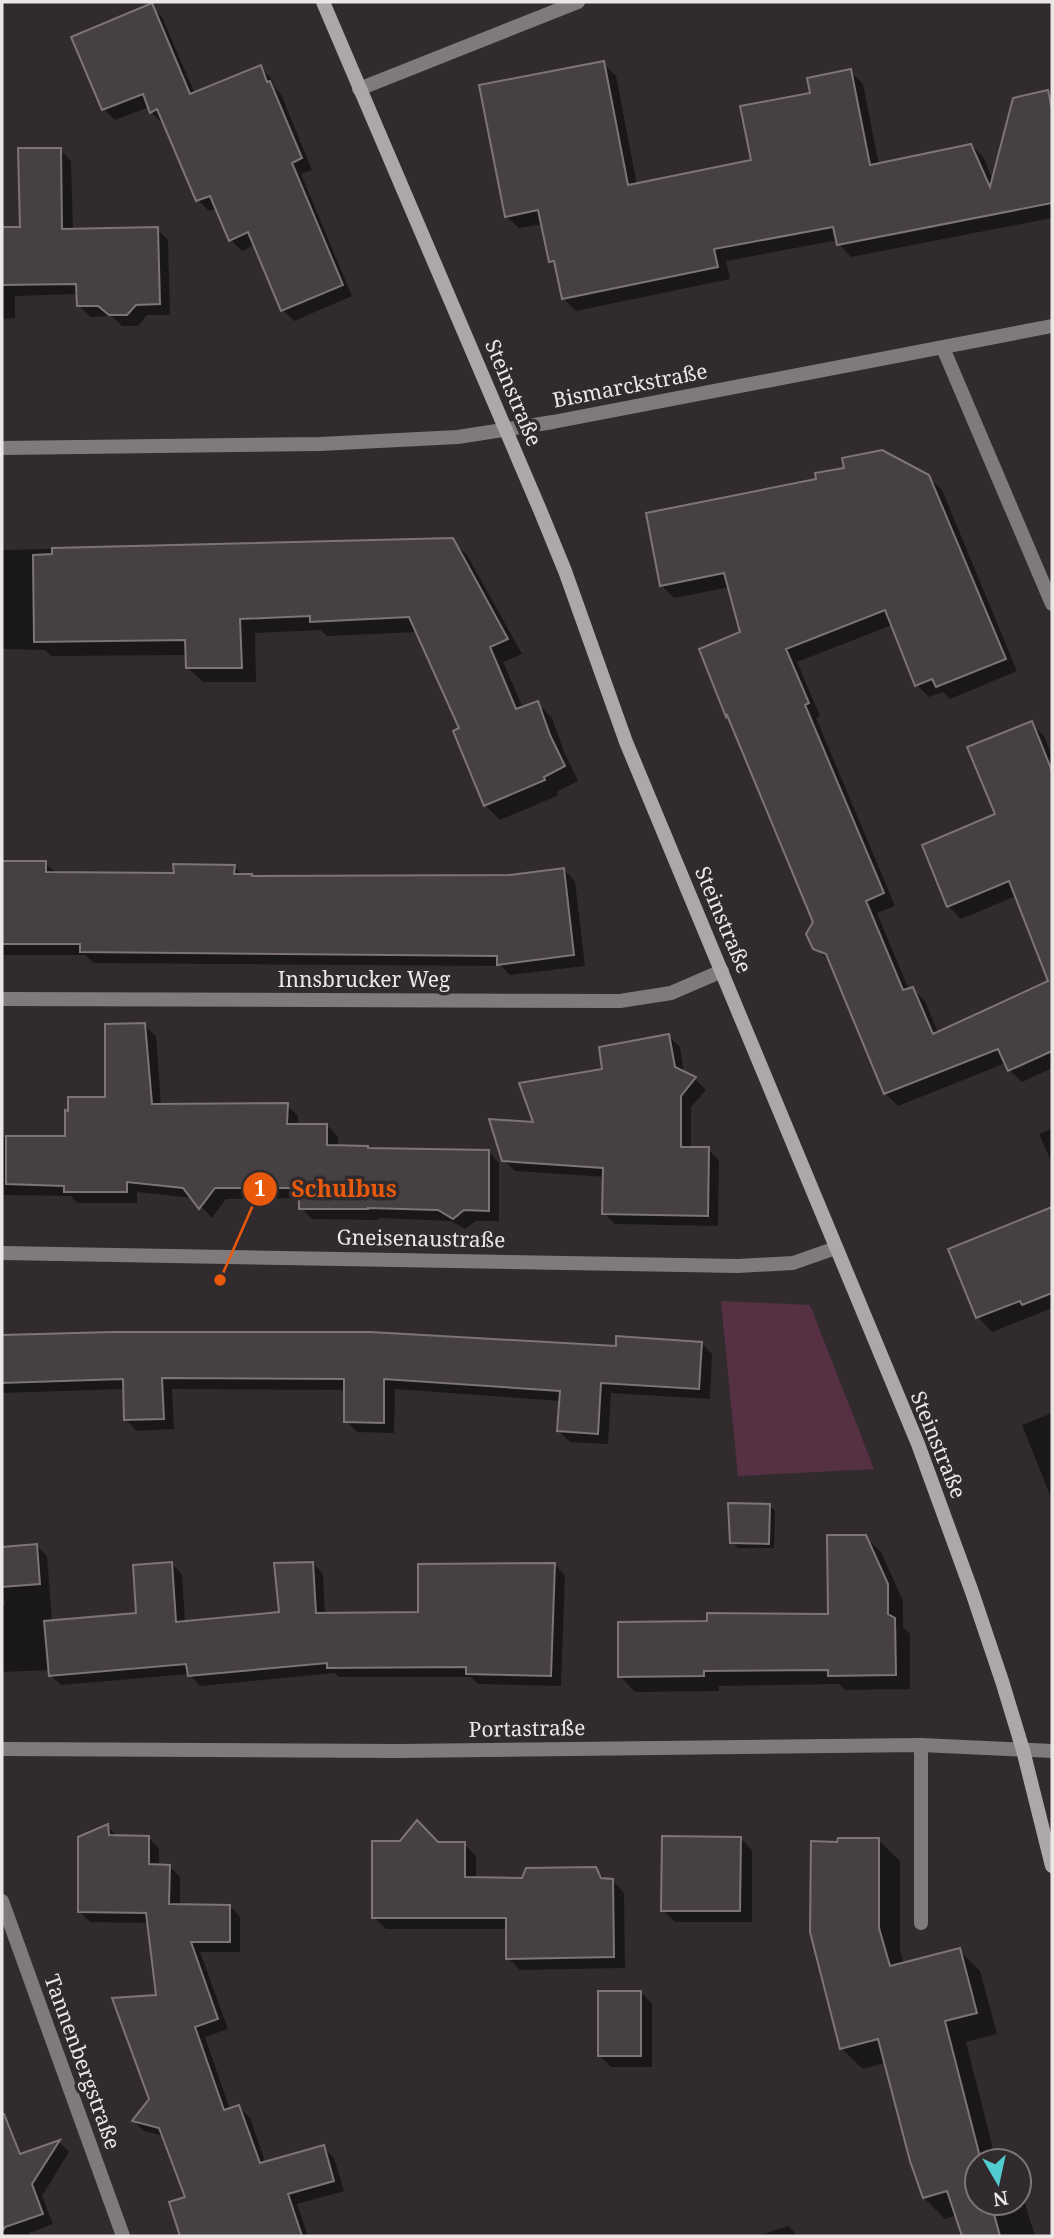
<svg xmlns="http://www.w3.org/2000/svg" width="1054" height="2238" viewBox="0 0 1054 2238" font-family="'Noto Serif',serif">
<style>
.green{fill:#563144}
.shadow{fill:#0007}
.building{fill:#474043;stroke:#7c7478;stroke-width:2}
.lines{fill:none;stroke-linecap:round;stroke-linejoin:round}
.service{stroke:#7f7b7c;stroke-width:14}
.minor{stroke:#7f7b7c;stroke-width:14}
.secondary{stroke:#ada7aa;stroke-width:14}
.labels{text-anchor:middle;stroke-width:7;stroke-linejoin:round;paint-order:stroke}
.street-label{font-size:21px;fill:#ebe6e8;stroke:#322b2e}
.leader{fill:none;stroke:#e8590c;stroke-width:2.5}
.callout-dot{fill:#e8590c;stroke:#322b2e;stroke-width:2.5}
.mark-label{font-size:21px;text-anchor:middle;font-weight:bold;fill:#fff}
.callout-label{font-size:23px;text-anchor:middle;font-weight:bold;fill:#e8590c;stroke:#322b2e;stroke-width:7;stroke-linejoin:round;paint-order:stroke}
</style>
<rect width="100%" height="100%" fill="#322b2e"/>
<path class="green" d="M 721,1301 L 810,1305 L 874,1469 L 738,1476 Z"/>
<path class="shadow" d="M 151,6 L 162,17 L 195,94 L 260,67 L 271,78 L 275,88 L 281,94 L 312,170 L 301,174 L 352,296 L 294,321 L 283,310 L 254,245 L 242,251 L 231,240 L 217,208 L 209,211 L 198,200 L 164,122 L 162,123 L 151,112 L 149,107 L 115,120 L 104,109 L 73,38 Z
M 603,63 L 616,76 L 637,185 L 753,161 L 812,94 L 850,71 L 863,84 L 879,165 L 971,145 L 984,158 L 993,181 L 1043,93 L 1052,100 L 1052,218 L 851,257 L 839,244 L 838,240 L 726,261 L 730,279 L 576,311 L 563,298 L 557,267 L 551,261 L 543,224 L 519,228 L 506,216 Z
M 60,150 L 71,161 L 73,231 L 157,229 L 168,240 L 170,315 L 147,315 L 138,326 L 122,326 L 111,316 L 90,317 L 79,305 L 78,294 L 15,296 L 15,318 L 2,319 L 2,229 L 22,229 Z
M 928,477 L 942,490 L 1017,671 L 950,699 L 943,692 L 929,697 L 917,685 L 892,625 L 797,662 L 820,716 L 816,718 L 895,906 L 877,913 L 909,990 L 913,989 L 925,1001 L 938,1033 L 1050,982 L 1016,896 L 961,919 L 948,906 L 997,815 L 1031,723 L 1044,736 L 1052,756 L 1052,1068 L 1022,1082 L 1009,1070 L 1006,1063 L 898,1106 L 885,1093 L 832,963 L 815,948 L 815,922 L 730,587 L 674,598 L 662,586 Z
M 452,540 L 467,555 L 522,654 L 503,662 L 523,708 L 537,703 L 552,718 L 564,752 L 578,781 L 557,792 L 559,795 L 500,820 L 485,805 L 462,729 L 418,632 L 327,636 L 321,630 L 255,633 L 256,682 L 203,682 L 188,668 L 187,655 L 51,656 L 45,650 L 2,649 L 2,550 Z
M 2,862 L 45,863 L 56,873 L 175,875 L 234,867 L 243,876 L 253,877 L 510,877 L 564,870 L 575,881 L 585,966 L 510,975 L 501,966 L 93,963 L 85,955 L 2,955 Z
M 144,1025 L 156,1036 L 161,1105 L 287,1105 L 298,1116 L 298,1126 L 327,1125 L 338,1137 L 338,1147 L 369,1150 L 488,1151 L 499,1163 L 499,1221 L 476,1221 L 465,1229 L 451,1221 L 379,1218 L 379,1220 L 312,1219 L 301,1208 L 301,1198 L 226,1199 L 212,1218 L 193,1198 L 137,1192 L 137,1203 L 77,1203 L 71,1196 L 2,1195 L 2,1137 L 66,1138 L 107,1099 Z
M 668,1036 L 680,1047 L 684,1074 L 695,1079 L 706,1090 L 691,1107 L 691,1149 L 708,1149 L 719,1160 L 718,1226 L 615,1224 L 604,1213 L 605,1177 L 515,1171 L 504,1160 L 535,1124 L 604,1070 Z
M 1052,1128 L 1052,1163 L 1039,1134 Z
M 1052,1209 L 1052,1308 L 992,1332 L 978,1317 L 950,1250 Z
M 113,1333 L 617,1348 L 701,1343 L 712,1354 L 710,1399 L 611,1393 L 608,1444 L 570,1442 L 559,1431 L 561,1401 L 395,1389 L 394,1433 L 357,1432 L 346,1421 L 346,1390 L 172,1389 L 174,1429 L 137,1431 L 126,1420 L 125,1389 L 2,1393 L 2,1337 Z
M 1052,1413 L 1052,1500 L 1022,1425 Z
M 769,1505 L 775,1511 L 774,1548 L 738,1548 L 732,1542 Z
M 865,1537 L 881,1552 L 903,1601 L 903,1627 L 910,1634 L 910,1689 L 845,1690 L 839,1684 L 719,1686 L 719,1691 L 635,1692 L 620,1676 L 709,1623 L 829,1615 Z
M 37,1546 L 47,1556 L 52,1622 L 138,1614 L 172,1564 L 182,1574 L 185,1623 L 281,1614 L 313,1563 L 323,1574 L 325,1615 L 420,1614 L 555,1565 L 565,1575 L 561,1686 L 478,1684 L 471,1677 L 339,1677 L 335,1673 L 200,1686 L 189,1674 L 61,1685 L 50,1675 L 50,1670 L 2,1672 L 2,1605 L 5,1605 L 2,1584 L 2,1548 Z
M 107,1826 L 118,1837 L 148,1837 L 159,1848 L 159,1866 L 169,1866 L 180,1877 L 180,1906 L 230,1906 L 240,1917 L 240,1952 L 200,1952 L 228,2029 L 205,2037 L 230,2110 L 239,2107 L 250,2118 L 266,2164 L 323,2147 L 334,2158 L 344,2191 L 297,2204 L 308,2236 L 182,2236 L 171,2203 L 187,2198 L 164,2136 L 144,2131 L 134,2121 L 151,2100 L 158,1997 L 149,1923 L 90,1922 L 80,1912 Z
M 740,1838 L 752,1850 L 752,1922 L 675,1922 L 663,1910 Z
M 879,1840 L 900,1861 L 900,1951 L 904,1964 L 959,1950 L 980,1971 L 997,2034 L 966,2042 L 996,2161 L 977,2161 L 977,2203 L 1019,2203 L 1019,2190 L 1022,2194 L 1035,2236 L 964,2236 L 957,2215 L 945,2219 L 924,2198 L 885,2063 L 863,2069 L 841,2048 L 839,1843 Z
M 437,1843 L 464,1844 L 476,1856 L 476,1879 L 523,1880 L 595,1869 L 607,1880 L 613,1881 L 624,1893 L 625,1968 L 520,1970 L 508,1958 L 508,1929 L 386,1929 L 374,1917 Z
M 641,1992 L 652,2004 L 652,2067 L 611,2067 L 599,2055 Z
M 59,2142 L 69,2152 L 42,2196 L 53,2224 L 29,2233 L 31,2236 L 2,2236 L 2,2162 Z
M 788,2226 L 798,2236 L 757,2236 Z"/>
<path class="building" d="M 152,3 L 190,94 L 261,65 L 267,82 L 270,81 L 302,158 L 292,163 L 343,285 L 281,311 L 248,232 L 229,241 L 210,196 L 196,201 L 157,109 L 150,113 L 143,94 L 102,110 L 71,37 Z
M 604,61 L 628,185 L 751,160 L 740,106 L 810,93 L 807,78 L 851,69 L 870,165 L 971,144 L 990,187 L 1013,98 L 1048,90 L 1052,110 L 1052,203 L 837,245 L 833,227 L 714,249 L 718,267 L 562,299 L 554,261 L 549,262 L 538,210 L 505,217 L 479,85 Z
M 18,148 L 61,148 L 62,229 L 158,227 L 160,304 L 136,305 L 127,315 L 109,315 L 98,306 L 77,306 L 76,284 L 2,285 L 2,227 L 20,227 Z
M 882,450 L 929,475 L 1006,659 L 936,687 L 932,679 L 915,686 L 885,610 L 786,649 L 809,703 L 805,705 L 884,893 L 866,901 L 903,990 L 913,987 L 933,1034 L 1048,981 L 1009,881 L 947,907 L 922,845 L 995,814 L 967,747 L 1032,721 L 1052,771 L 1052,1051 L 1008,1071 L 998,1049 L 884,1094 L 826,954 L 813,949 L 806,934 L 813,922 L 727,715 L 726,717 L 699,649 L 740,632 L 724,573 L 660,586 L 646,513 L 816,479 L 815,473 L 844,468 L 842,458 Z
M 453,538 L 508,639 L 490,647 L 516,709 L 538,701 L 550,735 L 565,766 L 544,777 L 545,780 L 484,806 L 453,731 L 459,728 L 409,617 L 310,622 L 310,616 L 240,619 L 242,668 L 186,668 L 185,640 L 34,642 L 33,555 L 52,554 L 52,548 Z
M 2,861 L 46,861 L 46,872 L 174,873 L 173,864 L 235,865 L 234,874 L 252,874 L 252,876 L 510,875 L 564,868 L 574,955 L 497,965 L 497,956 L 80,952 L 80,944 L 2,944 Z
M 145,1023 L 152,1104 L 288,1103 L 287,1124 L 327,1124 L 327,1145 L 368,1146 L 368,1148 L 489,1150 L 489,1211 L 464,1210 L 453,1219 L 438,1210 L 368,1208 L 368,1209 L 299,1209 L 299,1188 L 215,1188 L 199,1209 L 183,1188 L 127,1182 L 127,1192 L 64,1192 L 64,1186 L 6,1184 L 6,1136 L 65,1136 L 65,1110 L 68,1111 L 68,1097 L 105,1097 L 105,1024 Z
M 669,1034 L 675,1067 L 696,1077 L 681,1096 L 681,1147 L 709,1147 L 708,1216 L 602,1214 L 603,1168 L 502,1161 L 489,1119 L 533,1122 L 519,1083 L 602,1069 L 599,1047 Z
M 1052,1207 L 1052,1293 L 1022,1305 L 1020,1301 L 976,1318 L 948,1249 Z
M 113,1332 L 371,1332 L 616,1346 L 616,1336 L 702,1342 L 699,1389 L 601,1383 L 598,1434 L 557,1431 L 560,1391 L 384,1379 L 384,1423 L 344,1422 L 344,1379 L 162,1378 L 164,1419 L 124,1420 L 123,1379 L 2,1383 L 2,1335 Z
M 728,1503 L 770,1504 L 769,1544 L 730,1543 Z
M 827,1535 L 866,1535 L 888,1584 L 888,1614 L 895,1618 L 896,1675 L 828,1676 L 828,1670 L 704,1671 L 704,1676 L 618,1677 L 618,1622 L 707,1621 L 707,1613 L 828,1614 Z
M 37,1544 L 40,1584 L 2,1587 L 2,1547 Z
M 172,1562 L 176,1622 L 279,1612 L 274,1563 L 313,1562 L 316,1613 L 418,1612 L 418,1564 L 555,1563 L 551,1676 L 466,1674 L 466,1667 L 327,1668 L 327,1663 L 188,1676 L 186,1664 L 49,1676 L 44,1621 L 136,1613 L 133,1565 Z
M 417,1820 L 438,1842 L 465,1842 L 465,1877 L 522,1878 L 526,1868 L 596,1867 L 601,1878 L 613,1879 L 614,1957 L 506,1959 L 506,1918 L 372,1918 L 372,1841 L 400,1841 Z
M 108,1824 L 109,1835 L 149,1836 L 149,1864 L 170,1865 L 169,1904 L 230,1905 L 230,1942 L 191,1942 L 218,2019 L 195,2027 L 224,2110 L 239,2105 L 260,2163 L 324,2145 L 334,2181 L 288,2194 L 302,2236 L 180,2236 L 169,2202 L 185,2197 L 159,2128 L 132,2121 L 149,2099 L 112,1998 L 156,1995 L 146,1913 L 78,1912 L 78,1837 Z
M 662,1836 L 741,1837 L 740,1911 L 661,1911 Z
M 838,1838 L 879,1838 L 879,1928 L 890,1966 L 960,1948 L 977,2013 L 945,2021 L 981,2161 L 977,2161 L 977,2203 L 991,2203 L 1000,2236 L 962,2236 L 947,2191 L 923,2198 L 910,2161 L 878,2039 L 840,2049 L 810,1932 L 811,1841 L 837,1842 Z
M 598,1991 L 641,1991 L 641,2056 L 598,2056 Z
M 2,2114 L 4,2114 L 20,2154 L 60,2140 L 32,2184 L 43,2214 L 5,2227 L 2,2232 Z"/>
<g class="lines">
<path class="service" d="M 359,89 L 578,2
M 921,1923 L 921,1745"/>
<path class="minor" d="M 943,348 L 1052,604
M 2,448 L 320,444 L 458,437 L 553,422 L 1052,326
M 2,999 L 620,1001 L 671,993 L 722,971
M 2,1253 L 738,1266 L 793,1263 L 836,1248
M 2,1749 L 398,1751 L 921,1745 L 1052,1751
M 2,1901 L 123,2236"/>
<path class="secondary" d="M 323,2 L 540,510 L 565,571 L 626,742 L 918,1444 L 972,1592 L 1002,1681 L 1023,1750 L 1052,1866"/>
</g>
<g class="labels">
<g class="street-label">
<text transform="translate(630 386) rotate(-11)" y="7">Bismarckstraße</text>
<text transform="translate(513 393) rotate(67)" y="7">Steinstraße</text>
<text transform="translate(723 920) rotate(67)" y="7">Steinstraße</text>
<text x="364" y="987">Innsbrucker Weg</text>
<text transform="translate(421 1239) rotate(1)" y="7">Gneisenaustraße</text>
<text transform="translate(938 1445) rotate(68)" y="7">Steinstraße</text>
<text transform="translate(527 1729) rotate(-1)" y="7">Portastraße</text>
<text transform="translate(82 2062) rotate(70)" y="7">Tannenbergstraße</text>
</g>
</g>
<path class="leader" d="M220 1280L260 1189"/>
<g class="callout-dot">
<circle cx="220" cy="1280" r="7"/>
<circle cx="260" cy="1189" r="18"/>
</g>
<g class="mark-label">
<text x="260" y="1196">1</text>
</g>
<g class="callout-label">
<text x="344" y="1197">Schulbus</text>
</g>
<rect width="1054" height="2238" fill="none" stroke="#ebe6e8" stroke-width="7"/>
<g transform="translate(998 2182) rotate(171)"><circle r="33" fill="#322b2e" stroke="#7c7678" stroke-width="2"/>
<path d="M0-5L12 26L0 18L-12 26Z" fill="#51ccd1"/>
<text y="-10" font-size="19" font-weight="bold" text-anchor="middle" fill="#ebe6e8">N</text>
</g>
</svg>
